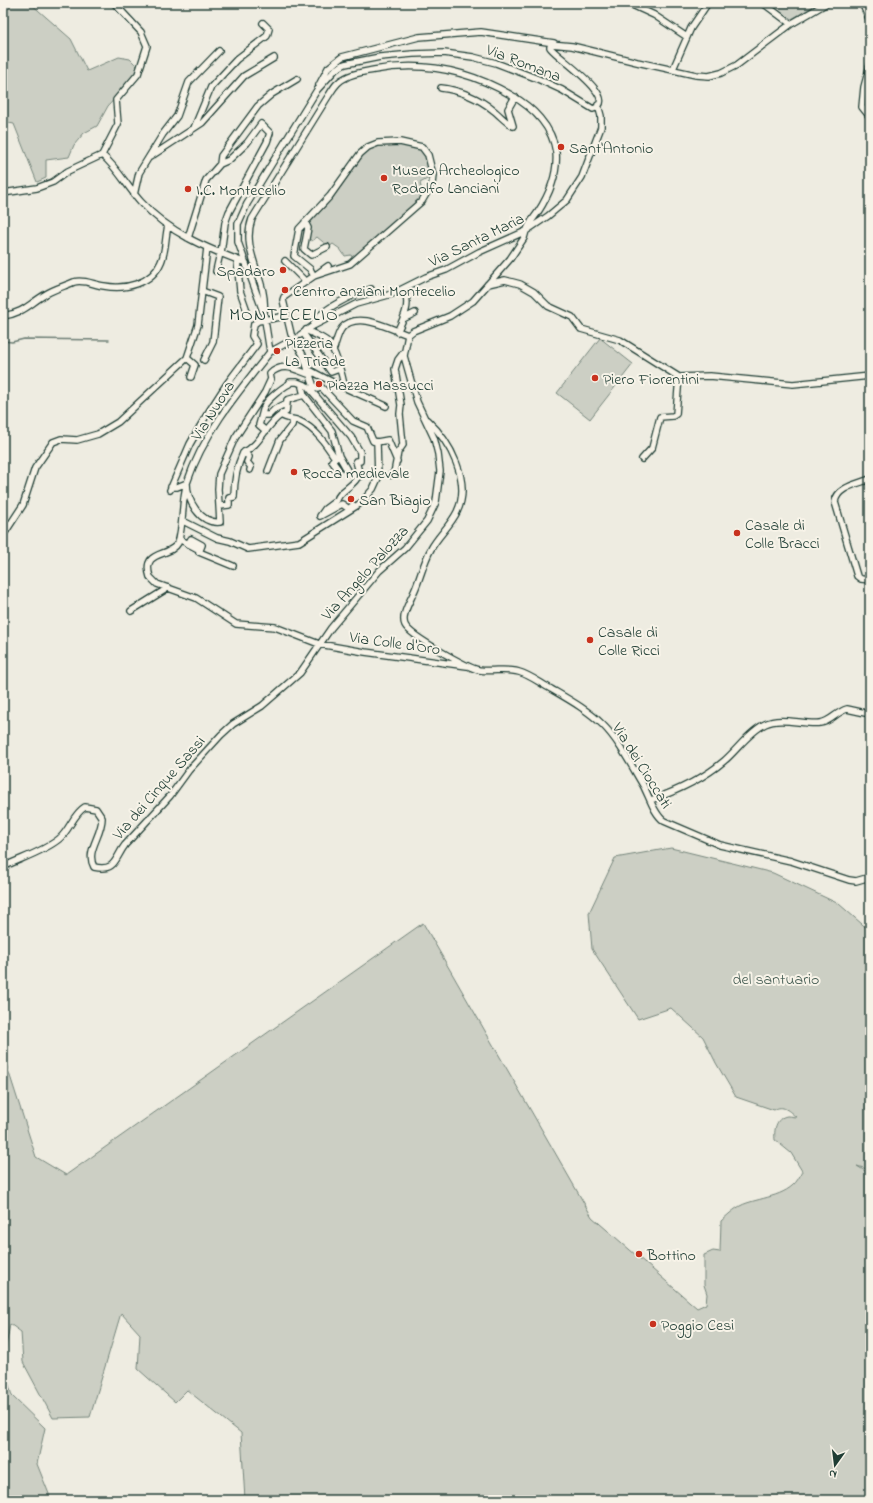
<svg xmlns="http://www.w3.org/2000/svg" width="873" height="1503" viewBox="0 0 873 1503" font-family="'Indie Flower',sans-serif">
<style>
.green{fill:#cccfc4;stroke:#76867c}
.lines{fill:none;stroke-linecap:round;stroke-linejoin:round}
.stream{stroke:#6c7e74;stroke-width:1.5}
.minor-casing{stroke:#1f3d34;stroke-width:8}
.minor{stroke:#f7f3e8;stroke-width:5.5}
.poi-dot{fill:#c8321e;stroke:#f7f3e8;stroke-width:1.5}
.labels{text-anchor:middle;stroke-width:4;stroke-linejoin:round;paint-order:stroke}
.street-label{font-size:16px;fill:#1f3d34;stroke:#f7f3e8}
.poi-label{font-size:16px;fill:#1f3d34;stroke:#f7f3e8;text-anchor:start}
.park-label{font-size:16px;fill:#425a51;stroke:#f7f3e8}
.quarter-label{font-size:18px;letter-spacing:1px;fill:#1f3d34;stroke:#f7f3e8}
</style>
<rect width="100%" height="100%" fill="#eeece1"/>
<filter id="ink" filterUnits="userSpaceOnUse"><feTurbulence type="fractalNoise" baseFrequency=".025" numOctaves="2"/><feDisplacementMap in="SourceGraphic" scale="8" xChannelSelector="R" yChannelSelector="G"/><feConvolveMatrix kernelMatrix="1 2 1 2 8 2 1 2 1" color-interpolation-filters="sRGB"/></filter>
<g filter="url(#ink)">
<path class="green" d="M 3,3 L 30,3 L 71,39 L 87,71 L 119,57 L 130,59 L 139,68 L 129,83 L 108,106 L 97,126 L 84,133 L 74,145 L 69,157 L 46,160 L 46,178 L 37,182 L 14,124 L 3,122 L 3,42 L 5,16 L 3,13 Z
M 768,3 L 819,3 L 790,20 Z
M 396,144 C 402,145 410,144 416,147 C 426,152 432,167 429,178 L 420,183 L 423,196 L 353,259 L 351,255 L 345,256 L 340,249 L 333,244 L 329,247 L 317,237 L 312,241 L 308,238 L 308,225 L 332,199 L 367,150 L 377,146 Z
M 600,338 L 633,364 L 590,419 L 557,393 Z
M 671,848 L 773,873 L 839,904 L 870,931 L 870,1170 L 857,1166 L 870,1174 L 870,1500 L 245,1500 L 241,1433 L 187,1390 L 175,1402 L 138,1369 L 140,1334 L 121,1313 L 90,1417 L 53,1418 L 23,1362 L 21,1332 L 10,1324 L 3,1364 L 12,1396 L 45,1428 L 37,1464 L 49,1494 L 49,1500 L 3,1500 L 3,1054 L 36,1157 L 66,1175 L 423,923 L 592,1217 L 697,1308 L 706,1304 L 707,1294 L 704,1285 L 704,1255 L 713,1251 L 720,1252 L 721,1221 C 729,1214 737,1206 747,1203 C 768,1196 794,1195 802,1171 L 791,1153 L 775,1140 C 774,1131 775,1118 787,1116 C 790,1116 794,1117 796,1117 C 789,1111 783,1104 774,1110 L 736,1097 L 716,1063 L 703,1037 L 671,1008 L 638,1019 L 592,949 L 589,913 L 615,858 Z"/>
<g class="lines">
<path class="stream" d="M 3,341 L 12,342 L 24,339 L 109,340"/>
<defs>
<path id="minor" d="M 628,3 L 654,15 L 687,37
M 763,3 L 791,24
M 862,3 L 870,21
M 870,65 L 864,87 L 862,107 L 870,117
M 673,69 L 691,28 L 708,3
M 319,85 L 328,68 L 342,57 L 419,37 L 481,32 L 554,43
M 441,88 C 459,90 479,98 493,110 C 500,115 506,123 513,126 L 508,109 L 515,97
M 194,128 L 211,87 L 237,59 L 267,36 L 269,29 L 263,23
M 102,155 C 118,168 127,187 141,202 C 169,233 208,249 246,263
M 150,157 L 202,123 L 244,76 L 274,58
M 220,164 L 229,160 L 247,143 L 261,124 L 270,133 L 267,142 L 229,212 L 225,223 L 221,253
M 3,193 L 37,188 L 53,182 L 68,171 L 102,155 L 118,124 L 116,100 L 138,74 L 147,46 L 141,32 L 114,3
M 134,195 L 139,173 L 163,134 L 177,116 L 189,82 L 219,51
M 305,222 L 308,228 L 304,249 L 311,255 L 327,247
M 188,238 L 206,180 L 220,164 L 221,156 L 258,106 L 272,94 L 297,79
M 237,260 L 240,291 L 246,308
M 285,261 L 306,282
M 216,271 L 220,253
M 317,274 L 328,266
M 488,284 L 505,280 L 520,284 L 534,292 L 548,306 L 572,317 L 581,329 L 620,340 L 679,377 L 710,376 L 793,384 L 870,376
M 202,291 L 218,297 L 213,342 L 204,360
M 264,312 C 268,280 240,251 252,219 L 329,95 C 333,89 337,81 345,78 C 353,73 364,72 374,70 C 422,61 468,70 511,95 C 532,107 552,126 556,152 C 558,173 549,195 538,212 C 534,218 529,223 527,230
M 3,316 C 24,313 29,304 46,294 C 54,289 65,286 74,282 C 84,279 94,285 104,286 C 125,290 152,284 161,262 C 166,251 165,238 168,226
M 403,319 L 415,313
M 313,326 C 317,310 356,293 371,289
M 306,330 C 313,334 322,337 328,342 C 334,347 343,377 344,386
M 397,332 C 403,320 413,301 402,290
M 303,333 L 331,372 L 339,369
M 300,335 L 313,326 L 356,304 L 392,294 L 426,277 L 446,270 L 479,252 L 526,231 L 548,216 L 567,200 L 582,177 L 601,127 L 601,116 L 598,105
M 334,348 C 336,342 338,333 342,328 C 357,310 390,329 408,335 L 413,331 L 450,316 L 473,301 L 510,259 L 524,238 L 526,231
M 270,352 L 296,338
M 187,358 L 195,365 L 191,377
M 308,369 C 333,384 360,394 386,406
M 305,385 L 302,387 L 304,395 L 332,431 L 339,456 L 347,470
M 309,388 L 351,437 L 360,452 L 360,461 L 356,461 L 360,476 L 357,478 L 354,473 L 350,473
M 263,415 L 269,415 L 275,409 L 287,403 L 287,400 L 304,395
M 281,415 C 287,420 293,418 299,421 C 315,428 326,444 335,458
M 427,420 C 450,441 472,482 457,512 C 450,526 438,536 431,549 C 423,563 420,580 413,594 C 409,603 401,616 405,625 C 410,636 468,668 479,670 C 493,672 506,668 519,672 C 530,675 540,683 551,689 C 568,699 588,710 603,725 C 619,741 631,765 643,785 C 649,796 654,814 664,821 L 720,845 L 791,861 L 849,880 L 856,881 L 870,877
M 266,431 L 259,425 C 261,419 262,413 264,407 C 265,401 283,387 289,384 L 290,382 L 297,382 L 307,386
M 377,442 L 388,440 L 397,461
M 244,452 L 249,457 L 247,462 L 251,467 L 250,470
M 337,457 L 332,461 L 338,469
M 642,459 L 652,448 L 660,417 L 673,416 L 676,414 L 679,377
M 268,471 L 280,440 L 292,425 L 293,420
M 391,475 L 394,473 L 398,452 L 403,445 L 400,414 L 401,405 L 395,369 L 398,360 L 404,352
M 870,479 C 858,484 837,487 835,502 L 857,576 L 861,579 L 870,580
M 171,487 L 177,487 L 187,483 C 187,501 200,524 220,522 L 218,489 L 219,474 L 235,438 L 265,392 L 271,379 L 270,374 C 283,361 296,370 311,375
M 170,490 L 190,444 L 206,416 L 226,385 L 257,344 L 252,336 L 254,324 L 258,321 L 286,316
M 353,505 L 349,509 L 342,504 L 320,516 L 325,509 L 337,500 C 339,491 352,487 357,478
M 220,506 L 229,505 L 229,498 L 234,497 C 234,481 236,468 243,453 C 259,446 266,425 281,415 L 282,413 L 286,412 L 287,403
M 183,521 L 217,538 L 230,541 L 248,549 L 299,542 L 361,503 L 373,489 L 378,478 L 377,442 L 373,441 L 367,427 L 353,421 L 321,387 L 318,389 L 314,387 L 303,355 L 291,334 L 283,300 L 284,297 L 314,276 L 350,264 L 422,201 L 432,184 L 433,175 L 428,155 L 422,147 L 400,142 L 378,143 L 368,147 L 360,154 L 330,196 L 299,229 L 294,256 L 310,269 L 314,276
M 6,531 L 23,505 L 35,468 L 53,442 L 61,439 L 77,440 L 98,434 L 118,422 L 187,358 L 198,325 L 207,248
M 179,539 L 200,550 L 202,545 L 191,539 L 188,544
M 200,550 L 199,552 L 233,566
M 131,611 L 168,588
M 467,666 L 365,652 L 319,644 L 275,627 L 236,624 L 196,598 L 157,584 L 150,577 C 141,549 170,558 178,543 C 184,524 181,502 187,483 C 203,434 238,392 270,352 L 264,314 L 238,242 L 238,224 L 247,204 L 317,90 L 336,69 L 345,64 L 380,57 L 413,54 L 444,53 L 473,57 L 496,63 L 538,79 L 562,90 L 593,109 C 623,99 553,55 550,47 L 551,44 L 572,46 L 637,62 L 696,75 L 709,76 L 721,73 L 737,65 L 791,24 L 827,3
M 651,800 C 677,791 703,779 724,761 C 737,750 749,732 765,724 C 781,716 803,725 820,723 C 831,722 836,712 847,709 L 870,714
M 3,867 C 21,858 43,852 59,839 C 70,830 73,814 85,807 L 96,809 L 102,818 C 102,836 85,851 94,867 C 116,872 115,858 125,845 L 170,796 L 189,770 L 221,735 L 233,724 L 262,706 L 300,673 L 331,628 L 379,571 L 405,548 L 427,521 L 436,502 L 440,471 L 438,454 L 434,438 L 417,402 L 404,356 L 408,335"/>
</defs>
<use href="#minor" class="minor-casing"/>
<use href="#minor" class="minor"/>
</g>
</g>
<g class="poi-dot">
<circle cx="561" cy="147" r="4"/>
<circle cx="384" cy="178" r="4"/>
<circle cx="188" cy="189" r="4"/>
<circle cx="283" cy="270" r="4"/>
<circle cx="285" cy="290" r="4"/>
<circle cx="277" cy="351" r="4"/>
<circle cx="595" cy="378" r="4"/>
<circle cx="319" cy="384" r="4"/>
<circle cx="294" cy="472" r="4"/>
<circle cx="351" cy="499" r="4"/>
<circle cx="737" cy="533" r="4"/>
<circle cx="590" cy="640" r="4"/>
<circle cx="639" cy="1254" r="4"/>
<circle cx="653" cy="1324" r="4"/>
</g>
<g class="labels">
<g class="street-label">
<text transform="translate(524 62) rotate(21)" y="6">Via Romana</text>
<text transform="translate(476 239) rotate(-26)" y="6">Via Santa Maria</text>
<text transform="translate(212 410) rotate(-58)" y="6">Via Nuova</text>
<text transform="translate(364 572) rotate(-48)" y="6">Via Angelo Palozza</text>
<text transform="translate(395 642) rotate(8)" y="6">Via Colle d'Oro</text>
<text transform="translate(643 765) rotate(58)" y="6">Via dei Cioccati</text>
<text transform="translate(158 787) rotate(-49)" y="6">Via dei Cinque Sassi</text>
</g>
<g class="poi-label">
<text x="569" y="153">Sant'Antonio</text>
<text x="392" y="175">Museo Archeologico<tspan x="392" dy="18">Rodolfo Lanciani</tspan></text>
<text x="196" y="195">I.C. Montecelio</text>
<text x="275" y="276" text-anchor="end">Spadaro</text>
<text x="293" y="296">Centro anziani Montecelio</text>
<text x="285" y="348">Pizzeria<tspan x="285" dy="18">La Triade</tspan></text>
<text x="603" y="384">Piero Fiorentini</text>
<text x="327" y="390">Piazza Massucci</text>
<text x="302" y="478">Rocca medievale</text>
<text x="359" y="505">San Biagio</text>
<text x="745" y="530">Casale di<tspan x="745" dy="18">Colle Bracci</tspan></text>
<text x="598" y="637">Casale di<tspan x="598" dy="18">Colle Ricci</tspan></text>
<text x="647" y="1260">Bottino</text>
<text x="661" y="1330">Poggio Cesi</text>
</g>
<g class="park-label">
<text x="776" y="984">del santuario</text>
</g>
<g class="quarter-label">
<text x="284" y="320">MONTECELIO</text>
</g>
</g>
<rect width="873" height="1503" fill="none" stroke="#f7f3e8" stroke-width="16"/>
<rect x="8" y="8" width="857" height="1487" fill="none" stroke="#1f3d34" stroke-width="1.5" filter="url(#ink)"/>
<g transform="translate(835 1465) rotate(194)" stroke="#f7f3e8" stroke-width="3" paint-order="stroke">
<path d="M0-3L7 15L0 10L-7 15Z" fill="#1f3d34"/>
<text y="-6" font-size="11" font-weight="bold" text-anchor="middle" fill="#1f3d34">N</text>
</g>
</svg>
